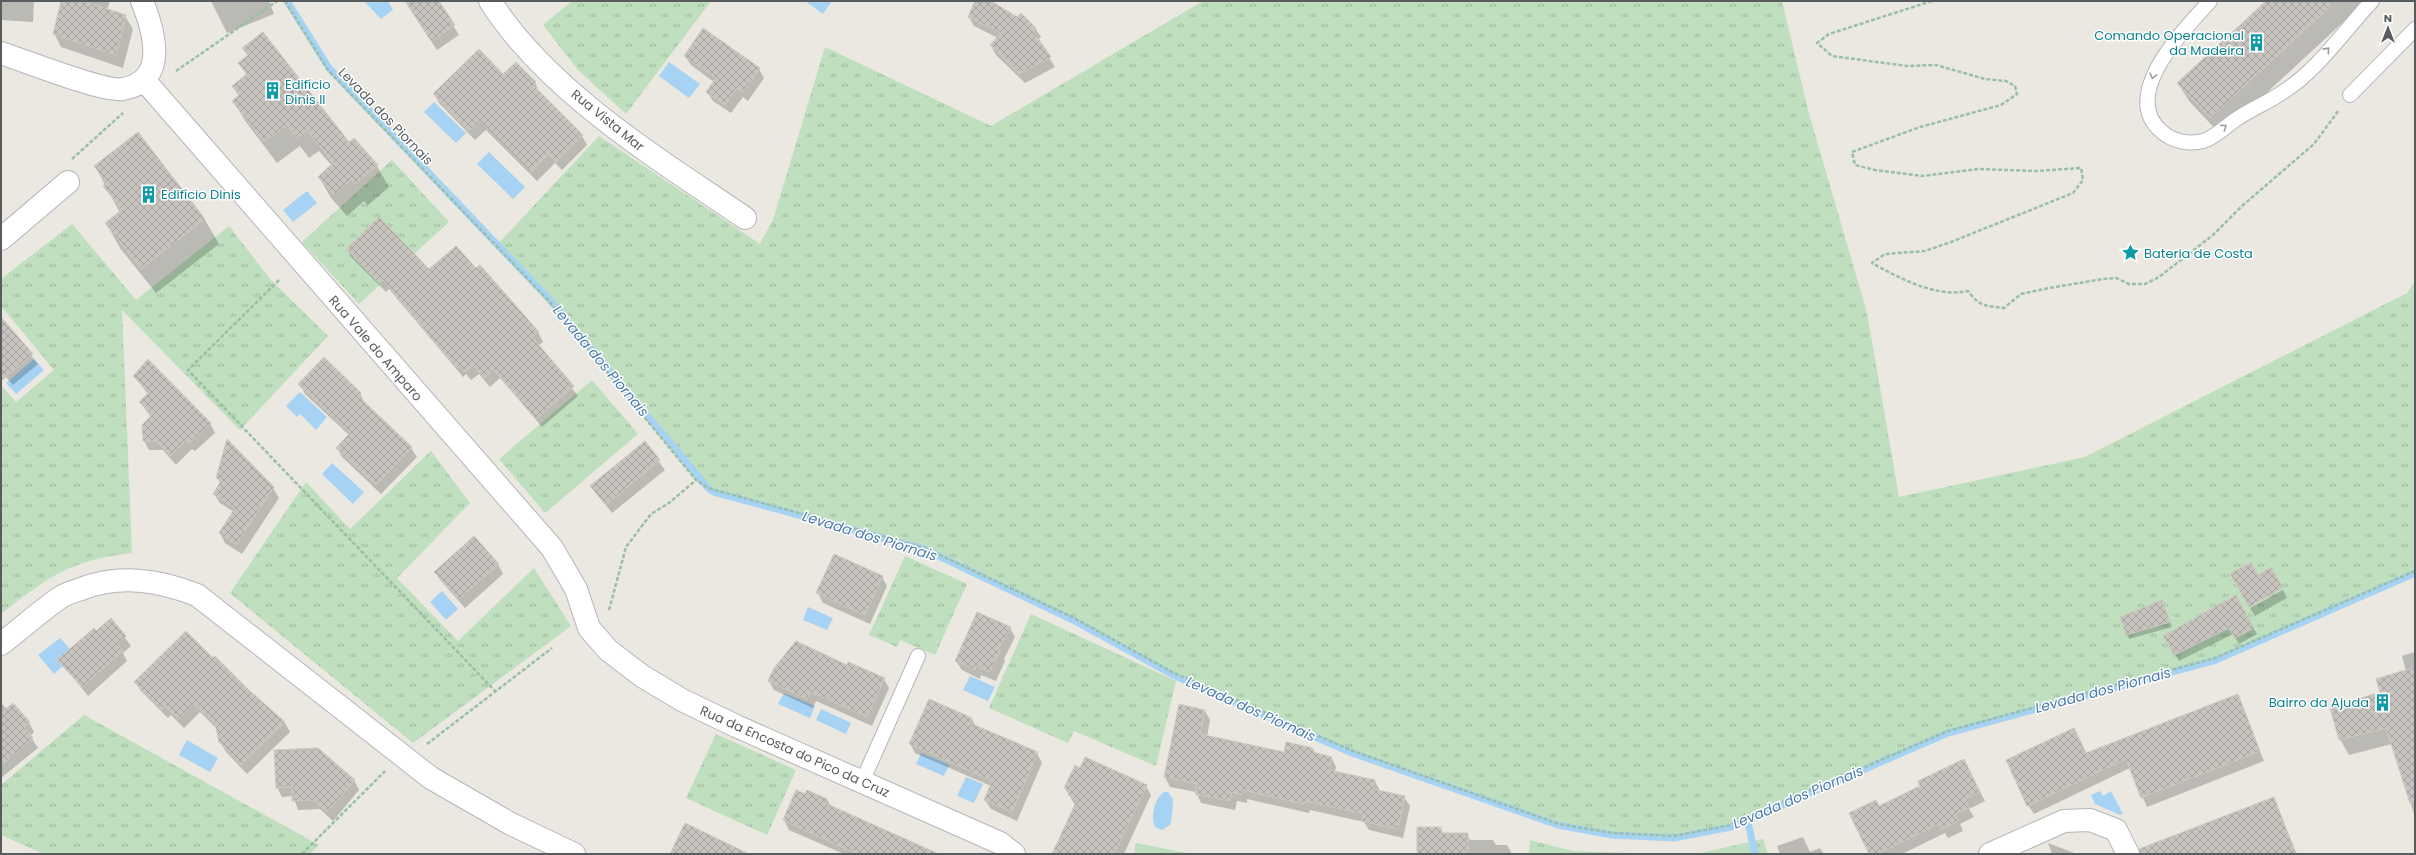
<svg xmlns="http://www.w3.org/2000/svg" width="2416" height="855" viewBox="0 0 2416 855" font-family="Poppins,sans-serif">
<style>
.grass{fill:url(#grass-tufts)}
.water{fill:#a6d3f4}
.shadow{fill:#0003}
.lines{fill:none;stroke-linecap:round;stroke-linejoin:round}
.stream{stroke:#a6d3f4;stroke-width:7}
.building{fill:url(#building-cross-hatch);stroke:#cec9bf}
.service-casing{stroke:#b3b6b9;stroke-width:16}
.minor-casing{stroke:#b3b6b9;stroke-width:24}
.path{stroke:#9abfa4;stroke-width:2.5;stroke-dasharray:4 2;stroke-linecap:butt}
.service{stroke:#fff;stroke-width:14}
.minor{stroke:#fff;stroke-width:22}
.oneway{stroke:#9b9d9f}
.labels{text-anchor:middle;stroke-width:3;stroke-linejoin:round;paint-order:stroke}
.culture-label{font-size:13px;fill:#0d838f;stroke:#fff;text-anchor:start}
.street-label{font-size:13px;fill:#595c5f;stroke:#fff}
.water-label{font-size:14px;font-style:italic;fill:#4a7aab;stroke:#fff}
</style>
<defs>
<pattern id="grass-tufts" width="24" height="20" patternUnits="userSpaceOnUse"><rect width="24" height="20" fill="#bfdfbf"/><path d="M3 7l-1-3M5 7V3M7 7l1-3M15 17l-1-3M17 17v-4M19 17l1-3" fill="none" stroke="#9eb89e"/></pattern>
<pattern id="building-cross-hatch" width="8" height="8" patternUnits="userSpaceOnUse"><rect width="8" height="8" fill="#c7c4bf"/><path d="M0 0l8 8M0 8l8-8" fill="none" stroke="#a5a29e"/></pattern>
</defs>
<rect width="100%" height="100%" fill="#eae8e0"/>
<path class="grass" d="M 572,1 L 711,1 L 626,114 L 578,70 L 543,25 Z
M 1203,1 L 1782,1 L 1808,110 L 1867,313 L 1899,497 L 2085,457 L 2407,293 L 2415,281 L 2415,571 L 2215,658 L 1948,731 L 1731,825 L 1674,836 L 1612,833 L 1559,824 L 1353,751 L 1174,673 L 1074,618 L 925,548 L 708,488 L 696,480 L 549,301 L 496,246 L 599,136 L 760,244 L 773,220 L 825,47 L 991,126 Z
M 392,160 L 449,222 L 359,304 L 302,242 Z
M 72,224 L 136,300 L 229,226 L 271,280 L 328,336 L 240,430 L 122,310 L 132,553 C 69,561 49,576 1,614 L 1,385 L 16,402 L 54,370 L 1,306 L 1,279 Z
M 592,380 L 638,434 L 545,513 L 499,459 Z
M 431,451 L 470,503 L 397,578 L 458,641 L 534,568 L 571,626 L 413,743 L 230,593 L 306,482 L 350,529 Z
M 905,556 L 967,584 L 935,655 L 900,640 L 897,647 L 869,635 Z
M 1031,614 L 1176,681 L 1156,766 L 1074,731 L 1068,743 L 989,708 Z
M 84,715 L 319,845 L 310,854 L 44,854 L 1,835 L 1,785 Z
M 716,734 L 796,770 L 767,835 L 686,798 Z
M 1763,839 L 1768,854 L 1696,854 Z
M 1530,840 L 1573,851 L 1658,854 L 1529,854 Z
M 1136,843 L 1192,854 L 1134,854 Z"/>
<path class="water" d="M 364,1 L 388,1 L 393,10 L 381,19 Z
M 805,1 L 832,1 L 823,14 Z
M 669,62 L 700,84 L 689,98 L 659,76 Z
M 434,102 L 466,133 L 456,143 L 424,112 Z
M 489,152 L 525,187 L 513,199 L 477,164 Z
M 307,191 L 317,203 L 293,222 L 283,210 Z
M 34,359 L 44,370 L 16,394 L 6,383 Z
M 300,392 L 327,417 L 316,430 L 300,414 L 297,417 L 286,406 Z
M 332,463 L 364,492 L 353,504 L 322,474 Z
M 442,591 L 458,609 L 446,620 L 430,602 Z
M 808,607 L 833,618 L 827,630 L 803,620 Z
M 60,638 L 70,649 L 58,659 L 63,666 L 54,674 L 38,655 Z
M 970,676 L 995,687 L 988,701 L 963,690 Z
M 784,693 L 815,706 L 810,718 L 778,704 Z
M 821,709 L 851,723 L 846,734 L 816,720 Z
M 187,740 L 218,758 L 210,772 L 179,755 Z
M 921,753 L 949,765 L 944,776 L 916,764 Z
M 966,777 L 983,784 L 974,803 L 957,796 Z
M 2100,791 L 2103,796 L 2111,791 L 2123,814 L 2120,815 L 2095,804 L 2091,795 Z
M 1164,792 L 1168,792 L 1173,799 C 1173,803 1172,821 1170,825 L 1162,830 L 1155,827 C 1150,818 1155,797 1164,792 Z"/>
<path class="shadow" d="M 1,1 L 34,1 L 33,22 L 1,20 Z
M 62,1 L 110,1 L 107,10 L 125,16 L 133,29 L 123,68 L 61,47 L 54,33 Z
M 211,1 L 269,1 L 274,14 L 227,33 Z
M 405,1 L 438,1 L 459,35 L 437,50 Z
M 976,1 L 988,1 L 1035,28 L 1041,37 L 1038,40 L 1055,67 L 1025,83 L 996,55 L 991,46 L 998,38 L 974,26 L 969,17 Z
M 2267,1 L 2366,1 L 2221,135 L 2189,101 L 2178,83 Z
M 244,48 L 349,144 L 377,166 L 389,187 L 368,205 L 364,201 L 347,216 L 331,198 L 319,177 L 332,166 L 319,151 L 309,158 L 300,146 L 277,163 L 246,122 L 233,101 L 239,96 L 233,86 L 247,76 L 239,63 L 248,56 Z
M 685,56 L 759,69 L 764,78 L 748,101 L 743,97 L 731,113 L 713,101 L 707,92 L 714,82 L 691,65 Z
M 503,76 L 535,82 L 539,93 L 582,136 L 587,145 L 562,170 L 555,163 L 537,181 L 486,130 L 475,140 L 439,103 L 434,94 Z
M 138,134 L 205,220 L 219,244 L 156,293 L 120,248 L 106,223 L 120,213 L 95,166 Z
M 347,249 L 429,270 L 475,269 L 538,332 L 543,342 L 538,346 L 578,396 L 542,427 L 500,378 L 490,387 L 479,374 L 471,380 L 466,374 L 463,377 L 389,289 L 386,292 L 352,258 Z
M 1,318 L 38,364 L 13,385 L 1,371 Z
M 134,376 L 210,423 L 215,433 L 195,451 L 192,449 L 176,465 L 163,450 L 149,450 L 144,441 L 143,425 L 151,417 L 140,402 L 148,394 Z
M 300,384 L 360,393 L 365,404 L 411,448 L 417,457 L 381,494 L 342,457 L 337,448 L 349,435 L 305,394 Z
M 227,441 L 273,488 L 279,498 L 242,554 L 225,543 L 220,533 L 234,512 L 220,503 L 214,494 L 221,484 L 217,478 Z
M 645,443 L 665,470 L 612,513 L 591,486 Z
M 498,564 L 503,574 L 465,608 L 441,581 L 435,572 Z
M 882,577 L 887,586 L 870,624 L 823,603 L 818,593 Z
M 2283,590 L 2287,598 L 2255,616 L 2250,608 Z
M 2236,596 L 2257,634 L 2239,644 L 2233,634 L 2179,661 L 2165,637 Z
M 2164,606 L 2172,627 L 2129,639 L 2122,617 Z
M 111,619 L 131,646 L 123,653 L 127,661 L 88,696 L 59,660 Z
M 1010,628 L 1015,637 L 1004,659 L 1005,661 L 996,681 L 981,675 L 980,679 L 962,670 L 956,661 Z
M 2415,652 L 2415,817 L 2392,744 L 2349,755 L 2340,739 L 2382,693 L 2406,671 L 2402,656 Z
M 847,666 L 884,679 L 889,688 L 872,726 L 816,701 L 813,708 L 774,690 L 769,681 Z
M 135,682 L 249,692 L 285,723 L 290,732 L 247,774 L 226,752 L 220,742 L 217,729 L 200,712 L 184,728 L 171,715 L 168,718 L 141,691 Z
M 2237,695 L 2264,761 L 2147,807 L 2130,768 L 2034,814 L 2028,805 L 2074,729 L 2087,754 Z
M 929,700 L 972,719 L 976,727 L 1037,753 L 1042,763 L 1017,821 L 991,809 L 985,800 L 991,786 L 915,753 L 910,743 Z
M 1,703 L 7,709 L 13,704 L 29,723 L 34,732 L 30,736 L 38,748 L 1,778 Z
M 1179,706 L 1205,711 L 1210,720 L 1207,737 L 1285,753 L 1313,749 L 1316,754 L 1331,757 L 1336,767 L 1335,772 L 1375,781 L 1380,791 L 1404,797 L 1410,806 L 1403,838 L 1369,830 L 1364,822 L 1310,810 L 1309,813 L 1247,799 L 1247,803 L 1237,801 L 1235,810 L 1201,803 L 1196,792 L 1170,787 L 1165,777 Z
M 1964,760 L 1985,801 L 1969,809 L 1974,817 L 1960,824 L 1963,831 L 1948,838 L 1945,833 L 1902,854 L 1870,854 L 1879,807 L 1922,786 Z
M 1081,769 L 1146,786 L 1151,795 L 1124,854 L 1053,854 L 1075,805 L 1065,788 Z
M 354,780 L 359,790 L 333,821 L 320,809 L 298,810 L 293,796 L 282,797 L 277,787 Z
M 2273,798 L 2297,854 L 2160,854 Z
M 827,799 L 831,807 L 937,854 L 844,854 L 789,830 L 784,820 Z
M 1440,828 L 1444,834 L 1467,834 L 1470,840 L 1493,840 L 1496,845 L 1507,845 L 1512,854 L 1418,854 Z
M 1803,837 L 1810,852 L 1820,848 L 1824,854 L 1780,854 L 1777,846 Z
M 2048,843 L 2077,854 L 2052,854 Z"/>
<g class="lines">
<path class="stream" d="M 287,1 L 329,68 L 550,300 L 708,488 L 714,492 L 924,549 L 1073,620 L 1173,675 L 1352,753 L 1558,825 L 1612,835 L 1674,838 L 1731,827 L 1948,733 L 2216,660 L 2415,573
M 1747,818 L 1755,854"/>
</g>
<path class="building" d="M 61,1 L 83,1 L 126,15 L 116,55 L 53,34 Z
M 405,1 L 439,1 L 455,25 L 431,41 Z
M 975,1 L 991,1 L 1017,17 L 1021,13 L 1036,28 L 1033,31 L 1051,57 L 1019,74 L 990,45 L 1001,33 L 968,17 Z
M 2266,1 L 2336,1 L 2210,118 L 2177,83 Z
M 703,28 L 760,68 L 743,92 L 737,88 L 725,105 L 706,92 L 716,78 L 684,56 Z
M 263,32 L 349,142 L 354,138 L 378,165 L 355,184 L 351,180 L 334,195 L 318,177 L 333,163 L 307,130 L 297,138 L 287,125 L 264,142 L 232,101 L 239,95 L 232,86 L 247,74 L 238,63 L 248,55 L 242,48 Z
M 479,49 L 503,74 L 516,62 L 536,82 L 533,85 L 583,135 L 556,162 L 549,154 L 531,172 L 480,121 L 469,131 L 433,94 Z
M 138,132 L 205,219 L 141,269 L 105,223 L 122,210 L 103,186 L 107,183 L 94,166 Z
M 379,217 L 429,269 L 456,246 L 476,268 L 480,265 L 539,332 L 532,337 L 574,386 L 536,419 L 494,370 L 484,378 L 473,365 L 465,372 L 460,366 L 457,368 L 383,280 L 380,284 L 346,249 Z
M 1,317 L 33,354 L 1,381 Z
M 324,357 L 361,393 L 358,396 L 412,447 L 376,485 L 336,448 L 350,433 L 298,384 Z
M 148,359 L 211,423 L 189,443 L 186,440 L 171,456 L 156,441 L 143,441 L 142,425 L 152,415 L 139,402 L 149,392 L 133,376 Z
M 227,439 L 274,487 L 236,545 L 219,533 L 235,508 L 213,494 L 221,481 L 216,478 Z
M 645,441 L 660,460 L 606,505 L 590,486 Z
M 474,536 L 499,564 L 459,599 L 434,572 Z
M 834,554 L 883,576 L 865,615 L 816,593 Z
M 2251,562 L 2258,575 L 2271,567 L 2283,588 L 2249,607 L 2230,574 Z
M 2236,595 L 2254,628 L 2235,638 L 2229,628 L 2174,655 L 2163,636 Z
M 2162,600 L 2170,622 L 2126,635 L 2120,617 Z
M 977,612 L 1011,627 L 998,650 L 1000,651 L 990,672 L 976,666 L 975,670 L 955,661 Z
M 111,618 L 126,636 L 117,644 L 123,651 L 82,687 L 57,660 L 94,628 L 96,631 Z
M 186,631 L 213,658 L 215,656 L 250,691 L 285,722 L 241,765 L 219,742 L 215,724 L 194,704 L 178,719 L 165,706 L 162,710 L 134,682 Z
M 796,641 L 847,665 L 848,662 L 885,678 L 867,717 L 811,692 L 807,699 L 768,681 L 774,668 Z
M 2415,667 L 2415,802 L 2410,803 L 2386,728 L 2339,740 L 2330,708 L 2380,692 L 2376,679 Z
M 2238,694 L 2260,751 L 2141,798 L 2126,759 L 2027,806 L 2006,760 L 2074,728 L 2086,753 Z
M 929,699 L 972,718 L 970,723 L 1038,752 L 1012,812 L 984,800 L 992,781 L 909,744 Z
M 13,703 L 30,722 L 24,727 L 33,738 L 1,766 L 1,713 Z
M 1179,704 L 1205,710 L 1200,734 L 1284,752 L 1286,742 L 1313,748 L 1313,752 L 1332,757 L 1329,770 L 1375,780 L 1373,789 L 1405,796 L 1398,829 L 1362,821 L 1364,814 L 1305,801 L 1304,804 L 1242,790 L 1241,794 L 1231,792 L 1230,801 L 1195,794 L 1197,784 L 1164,777 Z
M 318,748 L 355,780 L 327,812 L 314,800 L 292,801 L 292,787 L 276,788 L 274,750 Z
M 1085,757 L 1147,785 L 1114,854 L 1052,854 L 1077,800 L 1068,795 L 1070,790 L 1064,788 L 1075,765 L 1080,768 Z
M 1964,759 L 1980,792 L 1965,799 L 1969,808 L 1955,814 L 1958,821 L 1942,829 L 1939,824 L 1877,854 L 1869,854 L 1849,813 L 1876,800 L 1879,806 L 1920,786 L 1918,781 Z
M 796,790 L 805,794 L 807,790 L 827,799 L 825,803 L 939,854 L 857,854 L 824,839 L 783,820 Z
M 2274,797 L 2296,854 L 2140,854 L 2139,849 Z
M 685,823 L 749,854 L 670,854 Z
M 1417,827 L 1441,827 L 1441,833 L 1468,833 L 1468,854 L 1417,854 Z"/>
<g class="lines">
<defs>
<path id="service" d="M 2210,1 C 2185,29 2119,94 2161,131 C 2172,141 2188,145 2203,141 C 2215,138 2228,124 2238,118 C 2253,108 2269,102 2283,92 C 2318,70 2344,31 2372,1
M 2350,95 L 2415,29
M 862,782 L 918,656"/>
<path id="minor" d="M 490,1 C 548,92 657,158 745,218
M 1,53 C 23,60 105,93 123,89 C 169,81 154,31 142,1
M 144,80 L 552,548 L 576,589 L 589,628 L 608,650 L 642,676 L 682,700 L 736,726 L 1000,843 L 1014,854
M 1,239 L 68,182
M 1,644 C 21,629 40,611 61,597 C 67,593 75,591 81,589 C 120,574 158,580 197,595 L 431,778 L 511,824 L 574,854
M 1990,854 L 2064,821 L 2090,820 L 2116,830 L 2128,854"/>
</defs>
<use href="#service" class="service-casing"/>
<use href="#minor" class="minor-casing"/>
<path class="path" d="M 285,1 L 328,70 L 549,301 L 696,480 L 708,488 L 925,548 L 1074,618 L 1174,673 L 1353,751 L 1559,824 L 1612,833 L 1674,836 L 1731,825 L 1948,731 L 2215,658 L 2415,571
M 1932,1 L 1829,34 L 1817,43 L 1832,56 L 1907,66 L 1936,65 L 1985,79 L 2006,81 L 2015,86 L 2017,94 L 2001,105 L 1920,127 L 1852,152 L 1855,165 L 1875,170 L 1922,176 L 1978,169 L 2036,171 L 2081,168 L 2083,180 L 2073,193 L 1951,242 L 1925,251 L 1885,254 L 1872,263 C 1899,278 1936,298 1968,291 C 1979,306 1985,306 2004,308 L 2021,294 L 2049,288 L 2103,279 L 2116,278 L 2129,284 L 2145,284 L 2159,277 L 2213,235 L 2242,206 L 2314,144 L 2339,110
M 176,71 L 277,1
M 72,159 L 123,113
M 279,280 L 188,370 L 495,691
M 609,610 L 626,547 L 651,514 L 669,503 L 696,480
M 427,744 L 552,648
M 302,854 L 385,771"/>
<use href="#service" class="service"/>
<use href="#minor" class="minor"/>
</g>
<defs><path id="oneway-chevron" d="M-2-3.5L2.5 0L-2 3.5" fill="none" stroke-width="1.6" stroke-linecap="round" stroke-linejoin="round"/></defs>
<g class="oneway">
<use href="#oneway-chevron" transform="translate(2327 50) rotate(-48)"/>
<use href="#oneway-chevron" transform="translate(2153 76) rotate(104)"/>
<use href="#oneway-chevron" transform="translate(2224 127) rotate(-34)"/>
</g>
<defs>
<symbol id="building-bare" viewBox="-9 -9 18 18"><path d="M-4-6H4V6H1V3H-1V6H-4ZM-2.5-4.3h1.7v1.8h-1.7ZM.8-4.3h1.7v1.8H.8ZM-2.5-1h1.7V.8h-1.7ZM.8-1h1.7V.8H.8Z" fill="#0f9aa8" stroke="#fff" stroke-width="2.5" paint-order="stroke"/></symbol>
<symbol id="sight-bare" viewBox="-9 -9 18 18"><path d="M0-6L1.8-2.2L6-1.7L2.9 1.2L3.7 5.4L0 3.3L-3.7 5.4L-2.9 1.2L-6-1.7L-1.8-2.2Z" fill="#0f9aa8" stroke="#fff" stroke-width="2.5" paint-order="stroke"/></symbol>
</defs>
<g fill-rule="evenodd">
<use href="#building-bare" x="2244" y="30" width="25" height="25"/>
<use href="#building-bare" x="260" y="78" width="25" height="25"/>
<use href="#building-bare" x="136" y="182" width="25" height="25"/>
<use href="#sight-bare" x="2118" y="240" width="25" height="25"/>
<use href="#building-bare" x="2370" y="690" width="25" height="25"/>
</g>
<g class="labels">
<g class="culture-label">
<text x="2244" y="40" text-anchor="end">Comando Operacional<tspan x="2244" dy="15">da Madeira</tspan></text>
<text x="285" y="89">Edifício<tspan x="285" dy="15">Dinis II</tspan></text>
<text x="161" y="199">Edifício Dinis</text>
<text x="2144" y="258">Bateria de Costa</text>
<text x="2369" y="707" text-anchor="end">Bairro da Ajuda</text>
</g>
<g class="street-label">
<text transform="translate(386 116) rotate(46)" y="5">Levada dos Piornais</text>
<text transform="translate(608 120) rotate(39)" y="5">Rua Vista Mar</text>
<text transform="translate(376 348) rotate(49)" y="5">Rua Vale do Amparo</text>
<text transform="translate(795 751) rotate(24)" y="5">Rua da Encosta do Pico da Cruz</text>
</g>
<g class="water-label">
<text transform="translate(601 361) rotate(50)" y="5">Levada dos Piornais</text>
<text transform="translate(870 536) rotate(17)" y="5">Levada dos Piornais</text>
<text transform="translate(2103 690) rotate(-15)" y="5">Levada dos Piornais</text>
<text transform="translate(1251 709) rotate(24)" y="5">Levada dos Piornais</text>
<text transform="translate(1798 797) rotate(-23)" y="5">Levada dos Piornais</text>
</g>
</g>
<rect width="2416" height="855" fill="none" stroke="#595c5f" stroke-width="4"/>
<g transform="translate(2388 28)" stroke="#ffffff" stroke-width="3" paint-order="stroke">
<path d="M0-3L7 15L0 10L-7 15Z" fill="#595c5f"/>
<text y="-6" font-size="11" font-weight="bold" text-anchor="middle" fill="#595c5f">N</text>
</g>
</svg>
